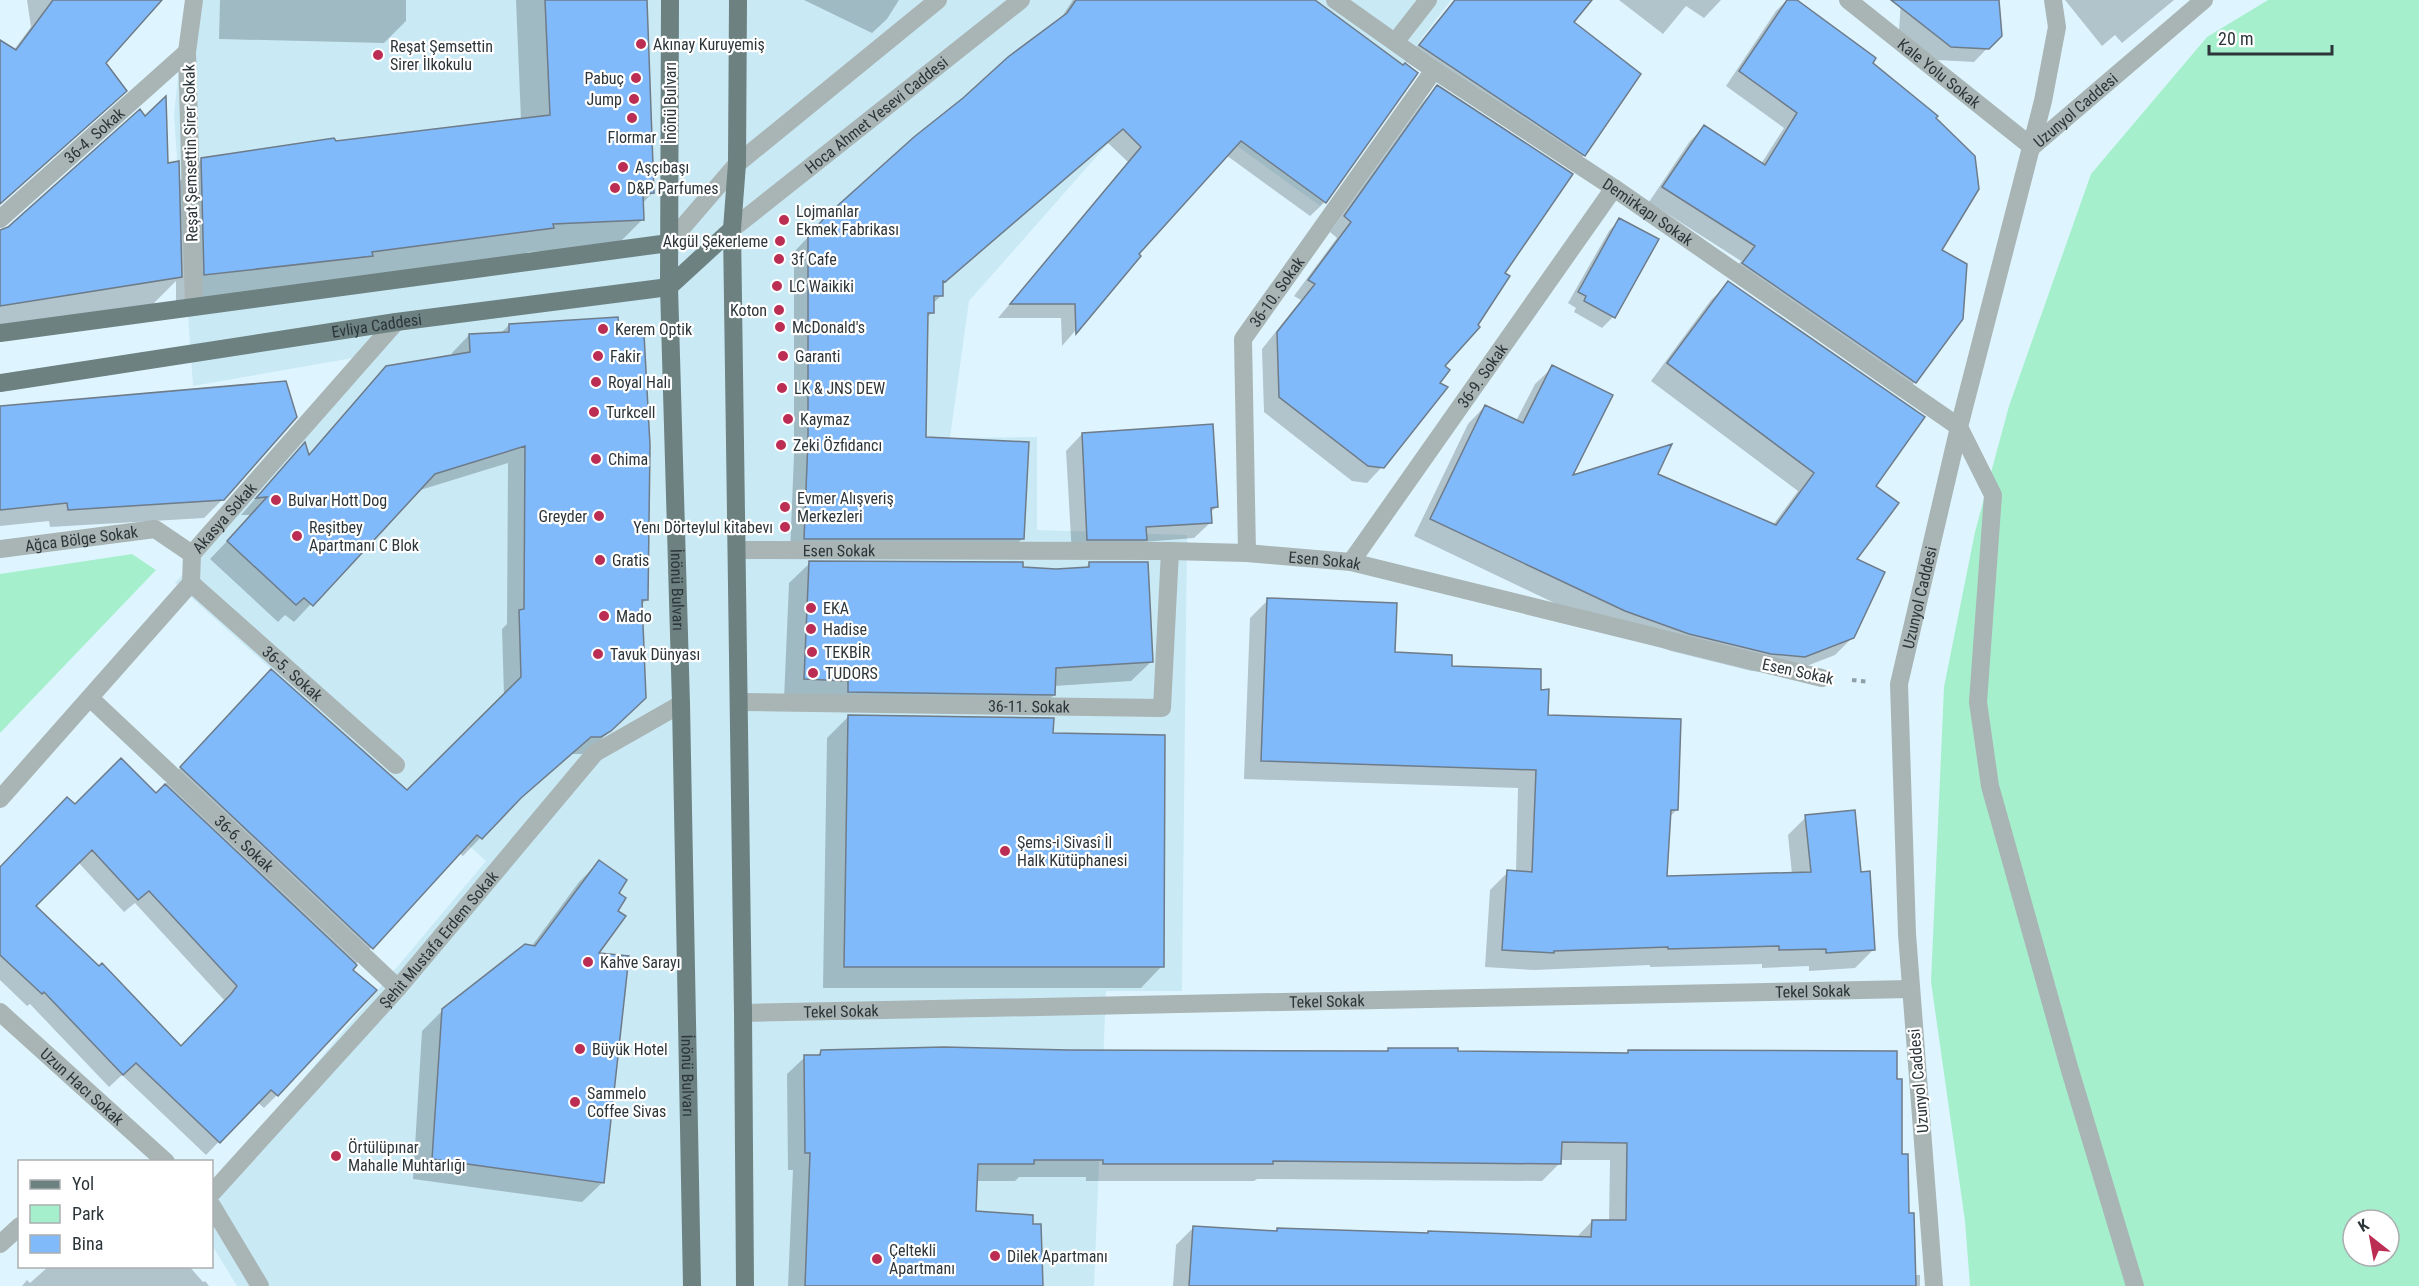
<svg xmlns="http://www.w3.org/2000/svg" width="2419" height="1286" viewBox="0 0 2419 1286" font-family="'Roboto Condensed',sans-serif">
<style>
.built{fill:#c9e9f5}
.green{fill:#a6efcd;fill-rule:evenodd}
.shadow{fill:#0003;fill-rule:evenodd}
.building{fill:#81bafa;stroke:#6e7b89;stroke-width:1.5;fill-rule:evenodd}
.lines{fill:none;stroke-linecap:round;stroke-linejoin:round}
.path{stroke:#8fa0a7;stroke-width:4;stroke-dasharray:4.5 4.5;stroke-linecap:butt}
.minor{stroke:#a9b4b4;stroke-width:18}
.major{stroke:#6d8181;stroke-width:18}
.poi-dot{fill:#bc2d54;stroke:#fff;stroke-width:2}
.labels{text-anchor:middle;stroke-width:4.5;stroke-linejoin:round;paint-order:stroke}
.poi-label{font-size:16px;fill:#2c3539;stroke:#fff;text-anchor:start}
.street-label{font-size:16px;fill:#2c3539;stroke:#fff}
</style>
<rect width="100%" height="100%" fill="#def5ff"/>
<path class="built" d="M 186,0 L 1451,0 L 1422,38 L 1320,206 L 1157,88 L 969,301 L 950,438 L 1037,437 L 1037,530 L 1187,535 L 1182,991 L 1106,991 L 1094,1286 L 237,1286 L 212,1245 L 212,1188 L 486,861 L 175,583 L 376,354 L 193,386 L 174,115 Z"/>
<path class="green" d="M 2268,0 L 2419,0 L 2419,1286 L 1970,1286 L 1965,1221 L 1931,982 L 1944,687 L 1975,532 L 2009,406 L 2091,174 L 2207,37 ZM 2353,1220 L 2389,1220 L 2389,1256 L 2353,1256 Z
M 132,554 L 156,570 L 0,733 L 0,574 Z"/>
<path class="shadow" d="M 27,0 L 146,0 L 104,63 L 0,204 L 0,42 L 13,51 L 31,27 Z
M 220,0 L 406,0 L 406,21 L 384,43 L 219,39 Z
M 516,0 L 646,0 L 653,192 L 642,204 L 642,220 L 614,248 L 528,252 L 524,256 L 176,303 L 176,281 L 152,305 L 0,329 L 0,239 L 166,165 L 178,183 L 202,159 L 521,120 Z
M 804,0 L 899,0 L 887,19 L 872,33 Z
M 1073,0 L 1312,0 L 1403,67 L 1416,73 L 1325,202 L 1310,216 L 1226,155 L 1136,254 L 1139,257 L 1062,346 L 1061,318 L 998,318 L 1128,162 L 1108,143 L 941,285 L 941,296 L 932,304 L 933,312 L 926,318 L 925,438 L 1022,539 L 1008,553 L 790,553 L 794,455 L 794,252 L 827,217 L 1059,21 Z
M 1454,0 L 1590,0 L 1572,23 L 1584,155 L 1570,169 L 1405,61 Z
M 1619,0 L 1721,0 L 1704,18 L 1686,6 L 1663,34 Z
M 1787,0 L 1795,0 L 1934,119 L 1940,250 L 1961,318 L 1915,382 L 1900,397 L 1729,278 L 1741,261 L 1649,202 L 1690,141 L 1704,127 L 1761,164 L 1784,128 L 1726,86 L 1776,11 Z
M 1901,0 L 1997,0 L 2000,35 L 1974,62 L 1937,60 L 1899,31 Z
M 2065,0 L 2174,0 L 2122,43 L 2115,35 L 2102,46 Z
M 1437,87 L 1443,366 L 1382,467 L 1367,483 L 1352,481 L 1264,412 L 1262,349 L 1301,300 L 1294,296 L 1337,238 L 1330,232 L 1422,103 Z
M 1620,219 L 1613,317 L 1602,328 L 1574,312 L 1576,308 L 1568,303 L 1609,231 Z
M 1729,283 L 1874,487 L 1855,560 L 1853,637 L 1835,655 L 1786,674 L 1752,671 L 1671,651 L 1607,628 L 1414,536 L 1468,424 L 1485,406 L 1516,421 L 1535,384 L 1553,367 L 1571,477 L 1656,475 L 1773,525 L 1798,491 L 1651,381 L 1711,300 Z
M 509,325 L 646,600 L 640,606 L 626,716 L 591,749 L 582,754 L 571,754 L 506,811 L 463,856 L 459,853 L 355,965 L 277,1095 L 264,1108 L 257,1102 L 206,1155 L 122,1075 L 109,1087 L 30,1004 L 27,1006 L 0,980 L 0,869 L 75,806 L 155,795 L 253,689 L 407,793 L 504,696 L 502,629 L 507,624 L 508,463 L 417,491 L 294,622 L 285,615 L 278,622 L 210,559 L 252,515 L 241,515 L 287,462 L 308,456 L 387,367 L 452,357 L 452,353 L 469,335 L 500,334 ZM 78,862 L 124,912 L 135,903 L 224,1000 L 181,1048 L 34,906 Z
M 0,409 L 223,499 L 204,518 L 50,527 L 49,521 L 0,526 Z
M 1082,434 L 1216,507 L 1210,513 L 1211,522 L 1194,538 L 1143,542 L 1129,556 L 1072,555 L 1066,451 Z
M 810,563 L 1056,570 L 1084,569 L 1089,564 L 1152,661 L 1131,681 L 1054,686 L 1054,695 L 1033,715 L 784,699 L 789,583 Z
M 1268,600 L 1394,654 L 1539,691 L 1547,716 L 1677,810 L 1669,817 L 1665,877 L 1792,874 L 1788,835 L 1806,817 L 1859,873 L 1873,950 L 1855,968 L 1809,971 L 1809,966 L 1762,968 L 1762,964 L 1650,967 L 1650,965 L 1534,970 L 1485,967 L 1490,890 L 1508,872 L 1516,872 L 1518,788 L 1244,779 L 1250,618 Z
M 849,716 L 1052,734 L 1162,966 L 1141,988 L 823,988 L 827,738 Z
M 599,862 L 617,893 L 616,911 L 596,954 L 603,1182 L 582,1202 L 413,1179 L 422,1031 L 443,1010 L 531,947 L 579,882 Z
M 1388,1050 L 1626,1055 L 1629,1051 L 1901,1156 L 1914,1275 L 1920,1275 L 1920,1286 L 1173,1286 L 1176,1245 L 1194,1227 L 1275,1233 L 1278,1230 L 1426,1235 L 1429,1232 L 1576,1238 L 1592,1221 L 1609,1221 L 1610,1160 L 1560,1160 L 1560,1163 L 1542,1181 L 1257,1179 L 1254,1181 L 1086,1181 L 1086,1177 L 1019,1177 L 1015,1181 L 976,1181 L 975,1213 L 1041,1286 L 788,1286 L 793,1170 L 788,1170 L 787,1074 L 805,1057 L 816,1057 L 821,1052 L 1386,1052 Z
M 49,1266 L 189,1266 L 203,1282 L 205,1281 L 209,1286 L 22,1286 L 27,1280 L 30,1283 Z"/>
<path class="building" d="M 53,0 L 162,0 L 106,63 L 127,91 L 0,204 L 0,40 L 16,50 Z
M 545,0 L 647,0 L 654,193 L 643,194 L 644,220 L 553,224 L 554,228 L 372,252 L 373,256 L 204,275 L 201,158 L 334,138 L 336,141 L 550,115 Z
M 1076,0 L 1315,0 L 1403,65 L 1405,63 L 1418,73 L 1326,203 L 1241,141 L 1139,254 L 1141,256 L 1076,334 L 1075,304 L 1010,304 L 1141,147 L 1123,129 L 945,282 L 943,281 L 943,296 L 934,296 L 934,313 L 928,313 L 926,437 L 1029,442 L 1024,539 L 804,539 L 808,440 L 808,237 L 826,216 L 914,137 L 963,98 L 1008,57 L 1067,13 Z
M 1455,0 L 1592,0 L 1574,22 L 1641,74 L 1585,156 L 1419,45 Z
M 1787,0 L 1797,0 L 1876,58 L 1873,63 L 1938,116 L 1936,118 L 1975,156 L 1979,189 L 1942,250 L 1967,264 L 1963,319 L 1916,383 L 1742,263 L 1755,246 L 1662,187 L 1704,125 L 1765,165 L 1797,113 L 1739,71 Z
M 1891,0 L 1999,0 L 2002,36 L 1989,49 L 1951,47 Z
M 1437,85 L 1573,174 L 1505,273 L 1510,276 L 1478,325 L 1480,327 L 1445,366 L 1450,370 L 1440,383 L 1448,387 L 1384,468 L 1368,466 L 1279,397 L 1277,332 L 1315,284 L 1308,280 L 1351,222 L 1344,216 Z
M 166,96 L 168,163 L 179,161 L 182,277 L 0,306 L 0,230 L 8,227 L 140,109 L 145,116 Z
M 1619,218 L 1659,239 L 1615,318 L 1584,301 L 1586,296 L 1578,292 Z
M 1728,281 L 1925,417 L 1876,486 L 1899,503 L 1857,559 L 1885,572 L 1854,638 L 1805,657 L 1771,654 L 1689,634 L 1625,611 L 1430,519 L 1485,405 L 1523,423 L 1552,365 L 1613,395 L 1573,475 L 1672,444 L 1658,474 L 1776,525 L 1814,473 L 1667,363 Z
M 618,317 L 619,336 L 644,334 L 650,445 L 648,600 L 642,600 L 646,698 L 611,731 L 601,737 L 591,737 L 521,798 L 482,839 L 477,835 L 373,949 L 180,767 L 271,669 L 407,790 L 521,677 L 519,610 L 524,609 L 525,446 L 435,474 L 313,606 L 304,598 L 296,605 L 227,541 L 267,497 L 256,498 L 305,442 L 309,455 L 386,366 L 470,352 L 469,334 L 509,332 L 509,324 Z
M 286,381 L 297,417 L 224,500 L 68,510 L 67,503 L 0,510 L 0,406 Z
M 1213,424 L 1218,507 L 1211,508 L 1212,523 L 1146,527 L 1147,540 L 1087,540 L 1082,433 Z
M 809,561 L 1023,562 L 1023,567 L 1056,569 L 1089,567 L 1089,562 L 1148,562 L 1153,662 L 1056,668 L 1055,695 L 848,692 L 848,681 L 804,679 Z
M 1267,598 L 1397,603 L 1395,652 L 1452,655 L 1452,666 L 1541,669 L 1541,690 L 1549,689 L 1548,715 L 1681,719 L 1678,810 L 1671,810 L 1667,876 L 1811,872 L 1805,815 L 1855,810 L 1861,872 L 1870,871 L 1875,950 L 1826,953 L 1826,949 L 1779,950 L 1779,946 L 1668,949 L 1668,947 L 1554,951 L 1554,953 L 1502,950 L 1507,870 L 1532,872 L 1536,770 L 1261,761 Z
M 848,715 L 1054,718 L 1053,733 L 1165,735 L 1164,967 L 844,967 Z
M 121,758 L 156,793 L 165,784 L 357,965 L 353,970 L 377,990 L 278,1096 L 271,1090 L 220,1143 L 136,1063 L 123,1075 L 44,992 L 42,994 L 0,955 L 0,867 L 67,797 L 75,804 ZM 92,850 L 138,900 L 149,891 L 237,986 L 231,994 L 181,1046 L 102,963 L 99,966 L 36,906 Z
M 599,860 L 627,880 L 619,893 L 626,898 L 618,911 L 626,916 L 599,953 L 629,956 L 604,1183 L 432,1159 L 442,1009 L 525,944 L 535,946 Z
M 944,1047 L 1068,1050 L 1388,1051 L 1388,1048 L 1458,1048 L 1458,1051 L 1628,1053 L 1628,1050 L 1897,1051 L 1897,1079 L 1902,1079 L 1902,1154 L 1908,1154 L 1909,1213 L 1914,1213 L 1916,1286 L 1189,1286 L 1193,1226 L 1277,1231 L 1277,1228 L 1428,1233 L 1428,1231 L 1591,1237 L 1592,1220 L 1626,1220 L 1627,1143 L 1562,1142 L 1561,1164 L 1273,1161 L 1273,1164 L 1103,1164 L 1103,1160 L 1034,1160 L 1034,1164 L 978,1164 L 976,1211 L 1033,1215 L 1033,1224 L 1041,1224 L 1043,1286 L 805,1286 L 810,1153 L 805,1153 L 804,1055 L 820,1055 L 821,1050 Z"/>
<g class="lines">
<path class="path" d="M 1852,680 L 1869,682"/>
<g class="minor">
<path id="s1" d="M 1335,0 L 1434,70 L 1614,188 L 1959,427 L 1993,495 L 1978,702 L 1990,786 L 2069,1067 L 2135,1286"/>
<path id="s2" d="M 1848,0 L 2032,147"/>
<path d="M 1396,41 L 1428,0"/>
<path id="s3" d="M 2032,147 L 2204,0"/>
<path id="s4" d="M 0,219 L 187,52"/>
<path id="s5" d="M 732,229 L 1021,0"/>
<path d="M 669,243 L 737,164 L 938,0"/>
<path d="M 194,307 L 187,52 L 194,0"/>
<path id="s6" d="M 0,549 L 155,529 L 192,554"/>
<path id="s7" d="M 737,550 L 1170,551 L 1247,553 L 1351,562 L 1822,678"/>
<path id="s8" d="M 1247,553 L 1243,339 L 1434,70"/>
<path id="s9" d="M 1351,562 L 1614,188"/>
<path id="s10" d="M 191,583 L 396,765"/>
<path id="s11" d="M 90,698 L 398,988"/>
<path id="s12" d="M 739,702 L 1162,708 L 1170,551"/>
<path id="s13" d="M 0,799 L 191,583 L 192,554 L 396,322"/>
<path id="s14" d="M 0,1012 L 166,1162"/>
<path id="s15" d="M 743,1013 L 1910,989"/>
<path id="s16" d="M 212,1193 L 398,988 L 595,753 L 681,704"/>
<path d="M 212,1206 L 260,1286"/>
<path d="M 0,1244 L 20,1226"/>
<path id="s17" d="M 1934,1286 L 1907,934 L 1899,684 L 1959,427 L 2043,101 L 2057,27 L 2053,0"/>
</g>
<g class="major">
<path id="s18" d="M 670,0 L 669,287 L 681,704 L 692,1286"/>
<path d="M 738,0 L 737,164 L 732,229 L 743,1013 L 745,1286"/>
<path d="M 0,333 L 669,243"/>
<path id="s19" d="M 0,383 L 396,322 L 669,287 L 732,229"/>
</g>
</g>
<g class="poi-dot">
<circle cx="641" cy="44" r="6"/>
<circle cx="378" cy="55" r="6"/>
<circle cx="636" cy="78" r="6"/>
<circle cx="634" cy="99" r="6"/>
<circle cx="632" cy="118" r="6"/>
<circle cx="623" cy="167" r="6"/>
<circle cx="615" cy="188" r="6"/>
<circle cx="784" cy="220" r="6"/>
<circle cx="780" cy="241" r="6"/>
<circle cx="779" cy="259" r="6"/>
<circle cx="777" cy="286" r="6"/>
<circle cx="779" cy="310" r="6"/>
<circle cx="780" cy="327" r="6"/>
<circle cx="603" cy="329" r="6"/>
<circle cx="598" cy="356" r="6"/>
<circle cx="783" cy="356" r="6"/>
<circle cx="596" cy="382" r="6"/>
<circle cx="782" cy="388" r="6"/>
<circle cx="594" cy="412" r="6"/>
<circle cx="788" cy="419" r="6"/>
<circle cx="781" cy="445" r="6"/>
<circle cx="596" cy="459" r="6"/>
<circle cx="276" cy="500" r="6"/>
<circle cx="785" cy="507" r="6"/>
<circle cx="599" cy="516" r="6"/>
<circle cx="785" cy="527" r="6"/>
<circle cx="297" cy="536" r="6"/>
<circle cx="600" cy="560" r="6"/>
<circle cx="811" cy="608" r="6"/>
<circle cx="604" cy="616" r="6"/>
<circle cx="811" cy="629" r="6"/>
<circle cx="812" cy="652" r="6"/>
<circle cx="598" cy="654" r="6"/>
<circle cx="813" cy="673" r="6"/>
<circle cx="1005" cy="851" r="6"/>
<circle cx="588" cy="962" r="6"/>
<circle cx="580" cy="1049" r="6"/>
<circle cx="575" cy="1102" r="6"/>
<circle cx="336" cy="1156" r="6"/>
<circle cx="995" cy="1256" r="6"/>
<circle cx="877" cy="1259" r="6"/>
</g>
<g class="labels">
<g class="poi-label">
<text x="653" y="50">Akınay Kuruyemiş</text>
<text x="390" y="52">Reşat Şemsettin<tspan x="390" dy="18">Sirer İlkokulu</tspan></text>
<text x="624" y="84" text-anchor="end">Pabuç</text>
<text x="622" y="105" text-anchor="end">Jump</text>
<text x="632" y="143" text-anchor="middle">Flormar</text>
<text x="635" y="173">Aşçıbaşı</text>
<text x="627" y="194">D&amp;P Parfumes</text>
<text x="796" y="217">Lojmanlar<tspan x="796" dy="18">Ekmek Fabrikası</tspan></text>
<text x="768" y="247" text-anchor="end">Akgül Şekerleme</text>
<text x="791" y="265">3f Cafe</text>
<text x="789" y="292">LC Waikiki</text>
<text x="767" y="316" text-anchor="end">Koton</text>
<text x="792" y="333">McDonald's</text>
<text x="615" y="335">Kerem Optik</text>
<text x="610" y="362">Fakir</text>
<text x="795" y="362">Garanti</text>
<text x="608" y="388">Royal Halı</text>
<text x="794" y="394">LK &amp; JNS DEW</text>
<text x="606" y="418">Turkcell</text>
<text x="800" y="425">Kaymaz</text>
<text x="793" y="451">Zeki Özfidancı</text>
<text x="608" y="465">Chima</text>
<text x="797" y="504">Evmer Alışveriş<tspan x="797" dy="18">Merkezleri</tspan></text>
<text x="288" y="506">Bulvar Hott Dog</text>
<text x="587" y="522" text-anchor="end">Greyder</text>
<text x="309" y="533">Reşitbey<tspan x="309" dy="18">Apartmanı C Blok</tspan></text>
<text x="773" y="533" text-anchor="end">Yenı Dörteylul kitabevı</text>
<text x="612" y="566">Gratis</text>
<text x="823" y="614">EKA</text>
<text x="616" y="622">Mado</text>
<text x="823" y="635">Hadise</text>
<text x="824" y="658">TEKBİR</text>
<text x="610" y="660">Tavuk Dünyası</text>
<text x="825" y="679">TUDORS</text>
<text x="1017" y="848">Şems-i Sivasî İl<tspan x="1017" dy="18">Halk Kütüphanesi</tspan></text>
<text x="600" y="968">Kahve Sarayı</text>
<text x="592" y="1055">Büyük Hotel</text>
<text x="587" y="1099">Sammelo<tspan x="587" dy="18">Coffee Sivas</tspan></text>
<text x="348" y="1153">Örtülüpınar<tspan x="348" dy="18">Mahalle Muhtarlığı</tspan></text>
<text x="889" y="1256">Çeltekli<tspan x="889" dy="18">Apartmanı</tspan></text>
<text x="1007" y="1262">Dilek Apartmanı</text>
</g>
<g class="street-label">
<text dy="6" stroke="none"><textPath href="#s2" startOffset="117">Kale Yolu Sokak</textPath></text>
<text transform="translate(670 103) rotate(-90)" y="6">İnönü Bulvarı</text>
<text dy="6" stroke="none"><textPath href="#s3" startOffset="57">Uzunyol Caddesi</textPath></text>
<text dy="6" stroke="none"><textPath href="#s5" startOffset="184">Hoca Ahmet Yesevi Caddesi</textPath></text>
<text dy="6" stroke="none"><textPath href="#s4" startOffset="126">36-4. Sokak</textPath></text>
<text transform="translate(190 153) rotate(-91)" y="6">Reşat Şemsettin Sirer Sokak</text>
<text dy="6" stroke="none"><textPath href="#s1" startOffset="378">Demirkapı Sokak</textPath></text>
<text dy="6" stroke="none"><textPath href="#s8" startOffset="272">36-10. Sokak</textPath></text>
<text dy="6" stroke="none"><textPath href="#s19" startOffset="381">Evliya Caddesi</textPath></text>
<text dy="6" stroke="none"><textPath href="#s9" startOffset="228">36-9. Sokak</textPath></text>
<text dy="6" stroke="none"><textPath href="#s13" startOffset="366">Akasya Sokak</textPath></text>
<text dy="6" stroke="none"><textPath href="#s6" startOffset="82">Ağca Bölge Sokak</textPath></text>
<text dy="6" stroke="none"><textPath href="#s7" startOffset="102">Esen Sokak</textPath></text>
<text dy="6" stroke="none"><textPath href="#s7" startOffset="588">Esen Sokak</textPath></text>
<text dy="6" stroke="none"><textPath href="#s18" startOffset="590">İnönü Bulvarı</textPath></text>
<text dy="6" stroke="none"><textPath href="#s17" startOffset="692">Uzunyol Caddesi</textPath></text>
<text transform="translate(1798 671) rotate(12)" y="6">Esen Sokak</text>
<text dy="6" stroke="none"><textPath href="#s10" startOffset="136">36-5. Sokak</textPath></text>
<text dy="6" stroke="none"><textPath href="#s12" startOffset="290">36-11. Sokak</textPath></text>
<text dy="6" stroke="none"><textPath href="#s11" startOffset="212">36-6. Sokak</textPath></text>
<text dy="6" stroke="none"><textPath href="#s16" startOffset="340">Şehit Mustafa Erdem Sokak</textPath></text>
<text dy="6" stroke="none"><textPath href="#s15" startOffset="1070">Tekel Sokak</textPath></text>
<text dy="6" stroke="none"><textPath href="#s15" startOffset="584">Tekel Sokak</textPath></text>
<text dy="6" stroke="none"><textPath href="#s15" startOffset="98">Tekel Sokak</textPath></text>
<text dy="6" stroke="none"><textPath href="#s18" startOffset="1076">İnönü Bulvarı</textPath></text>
<text transform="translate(1918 1081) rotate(-95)" y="6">Uzunyol Caddesi</text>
<text dy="6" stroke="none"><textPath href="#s14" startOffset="111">Uzun Hacı Sokak</textPath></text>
</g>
</g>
<rect x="18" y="1160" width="195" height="108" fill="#ffffff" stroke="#abaeb0" stroke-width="1.5"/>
<rect x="30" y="1180" width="30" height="9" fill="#6d8181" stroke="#abaeb0" stroke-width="1.5"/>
<text x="72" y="1190" font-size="18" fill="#2c3539">Yol</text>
<rect x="30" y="1205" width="30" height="18" fill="#a6efcd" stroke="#abaeb0" stroke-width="1.5"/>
<text x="72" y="1220" font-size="18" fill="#2c3539">Park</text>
<rect x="30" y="1235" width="30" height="18" fill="#81bafa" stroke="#abaeb0" stroke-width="1.5"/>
<text x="72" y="1250" font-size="18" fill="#2c3539">Bina</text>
<g transform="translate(2371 1238) rotate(329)"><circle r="28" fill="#ffffff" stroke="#abaeb0" stroke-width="1.5"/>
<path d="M0-4.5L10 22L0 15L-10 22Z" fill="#bc2d54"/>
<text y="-9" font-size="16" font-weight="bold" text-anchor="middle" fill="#2c3539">K</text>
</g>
<path d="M2209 45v9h123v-9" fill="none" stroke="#2c3539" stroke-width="3"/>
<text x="2218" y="45" font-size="18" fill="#2c3539" stroke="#ffffff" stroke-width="4.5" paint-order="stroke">20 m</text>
</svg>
